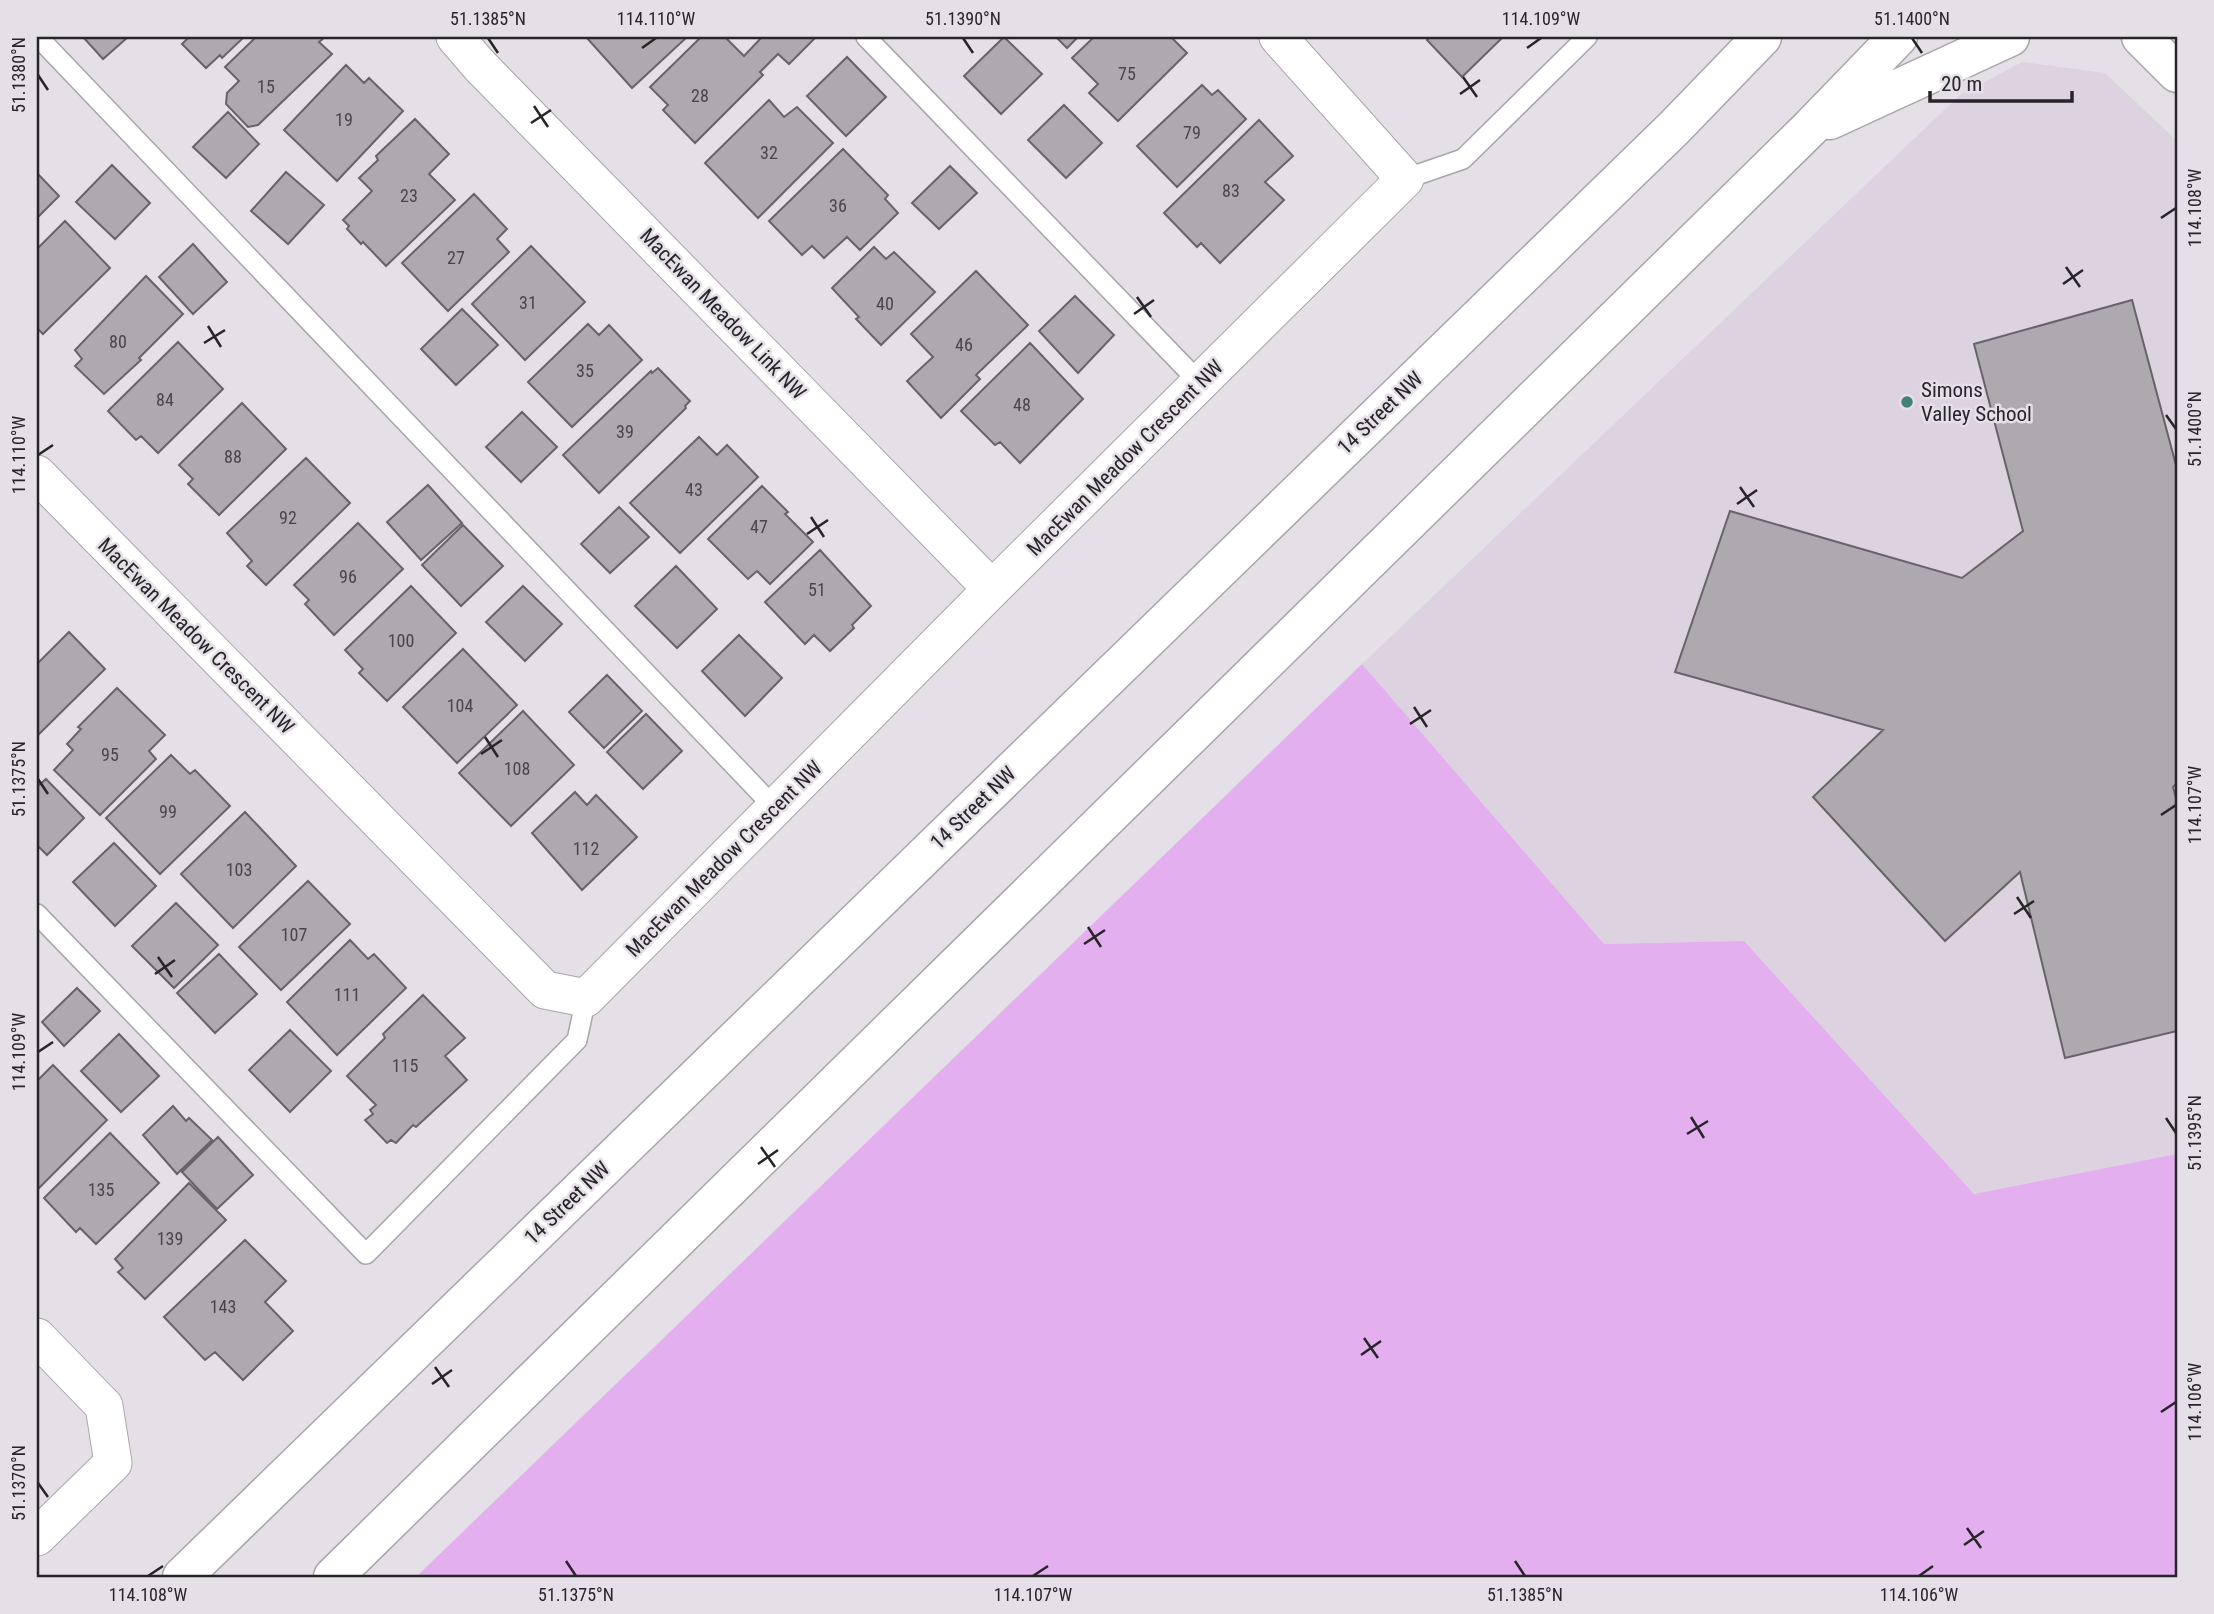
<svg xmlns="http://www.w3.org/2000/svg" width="2214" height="1614" viewBox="0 0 2214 1614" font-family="'Roboto Condensed',sans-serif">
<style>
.built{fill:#ddd2df}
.green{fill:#e3afef}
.building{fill:#aea8af;stroke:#68636a;stroke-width:2}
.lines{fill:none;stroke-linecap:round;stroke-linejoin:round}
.lane-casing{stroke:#aaa4ab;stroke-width:22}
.street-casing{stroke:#aaa4ab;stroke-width:39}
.secondary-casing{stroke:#aaa4ab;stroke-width:41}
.lane{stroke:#fff;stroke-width:19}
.street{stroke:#fff;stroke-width:37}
.secondary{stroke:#fff;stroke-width:38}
.ticks{fill:none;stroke:#272528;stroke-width:2.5}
.poi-dot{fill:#418273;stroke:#e5dfe7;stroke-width:2.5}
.labels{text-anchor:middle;stroke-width:5;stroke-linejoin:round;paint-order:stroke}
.number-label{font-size:18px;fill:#49464a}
.street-label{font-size:21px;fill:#272528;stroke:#e5dfe7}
.poi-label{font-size:21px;fill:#272528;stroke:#e5dfe7;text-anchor:start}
.neatline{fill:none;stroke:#272528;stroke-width:2.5}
.ticks-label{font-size:18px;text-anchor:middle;fill:#272528}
</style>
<rect width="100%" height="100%" fill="#e5dfe7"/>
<path class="built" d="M 2022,62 L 2105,73 L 2177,141 L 2177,1154 L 1974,1194 L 1744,941 L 1604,944 L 1362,664 L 1960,95 Z"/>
<path class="green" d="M 1362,664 L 1604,944 L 1744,941 L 1974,1194 L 2177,1154 L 2177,1577 L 416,1577 Z"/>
<path class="building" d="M 83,37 L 128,37 L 103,59 Z
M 189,37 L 244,37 L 222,58 L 220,55 L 206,68 L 182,44 Z
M 256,37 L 325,37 L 319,42 L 332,54 L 258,125 L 248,127 L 226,104 L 227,93 L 239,81 L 225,67 Z
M 586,37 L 687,37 L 632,88 Z
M 701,37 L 725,37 L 744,56 L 762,37 L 816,37 L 789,64 L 778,54 L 760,72 L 763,75 L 695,143 L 663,110 L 668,105 L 650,87 Z
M 1004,37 L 1042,74 L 1001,114 L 964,76 Z
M 1056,37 L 1078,37 L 1067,48 Z
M 1094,37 L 1171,37 L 1187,53 L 1118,121 L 1089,93 L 1098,84 L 1072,58 Z
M 1430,37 L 1503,37 L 1462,77 L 1427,40 Z
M 847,57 L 886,97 L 846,136 L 807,96 Z
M 346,65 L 364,83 L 369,78 L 403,111 L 337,181 L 284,130 Z
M 1202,85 L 1212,95 L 1218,90 L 1246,119 L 1177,187 L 1137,146 Z
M 769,100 L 784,117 L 797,107 L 833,143 L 758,218 L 705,163 Z
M 1064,105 L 1102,143 L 1066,178 L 1028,140 Z
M 228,112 L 259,144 L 226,178 L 193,147 Z
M 415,119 L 449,154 L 429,174 L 455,200 L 386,266 L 363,242 L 361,244 L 347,229 L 349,226 L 343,220 L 372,191 L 359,178 L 378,160 L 376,156 Z
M 1259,120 L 1293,156 L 1265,182 L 1284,200 L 1220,263 L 1201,243 L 1197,247 L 1164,213 Z
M 843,149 L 888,195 L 885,199 L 898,213 L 860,250 L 847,237 L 824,258 L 812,246 L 802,255 L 769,221 Z
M 112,165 L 150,203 L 115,239 L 76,202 Z
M 950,166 L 977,193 L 939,229 L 912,203 Z
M 286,172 L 324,205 L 288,244 L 251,211 Z
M 37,173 L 59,196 L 37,218 Z
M 474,194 L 507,229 L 497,239 L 509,252 L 448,311 L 402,263 Z
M 65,221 L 110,268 L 43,334 L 37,328 L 37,249 Z
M 193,244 L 227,282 L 193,314 L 159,277 Z
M 531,246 L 585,302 L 525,360 L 472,304 Z
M 874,247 L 886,259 L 894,252 L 935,292 L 881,345 L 856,319 L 859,317 L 832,288 Z
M 976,271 L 1028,325 L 976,375 L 980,379 L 941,418 L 907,381 L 933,357 L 911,334 Z
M 146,276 L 183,314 L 139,358 L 141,360 L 104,394 L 75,366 L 82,359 L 75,350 Z
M 1075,296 L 1114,335 L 1078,373 L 1039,331 Z
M 2132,300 L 2177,469 L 2177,783 L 2173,787 L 2177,802 L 2177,1031 L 2065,1058 L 2020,872 L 1945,941 L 1813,797 L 1883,730 L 1675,672 L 1730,511 L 1962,578 L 2023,531 L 1974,344 Z
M 462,309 L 498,345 L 456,385 L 421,349 Z
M 588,324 L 599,335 L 609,325 L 642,360 L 572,427 L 528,382 Z
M 178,342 L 223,389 L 158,453 L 141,436 L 136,440 L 108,411 Z
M 1030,343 L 1083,399 L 1020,463 L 1000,442 L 995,445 L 961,411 Z
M 658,368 L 690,401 L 685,406 L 686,408 L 599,493 L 563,455 L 651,371 L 652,373 Z
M 242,403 L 286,449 L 219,515 L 188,484 L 193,479 L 179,465 Z
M 522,412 L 557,447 L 521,482 L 486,447 Z
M 699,437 L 717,455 L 727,445 L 758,477 L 680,553 L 630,503 Z
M 306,458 L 350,503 L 266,585 L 247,566 L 252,561 L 227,533 Z
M 428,485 L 462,523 L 421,560 L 387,522 Z
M 762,486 L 788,512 L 785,514 L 813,542 L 770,584 L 757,571 L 748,579 L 708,539 Z
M 619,507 L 649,537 L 610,573 L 581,544 Z
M 358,523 L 403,569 L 334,635 L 305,604 L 309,600 L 294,585 Z
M 463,525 L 503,566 L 461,606 L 422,565 Z
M 820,550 L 871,606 L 852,625 L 854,628 L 830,651 L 814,635 L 805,644 L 765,602 Z
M 676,566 L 717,609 L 677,648 L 635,606 Z
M 411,586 L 456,633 L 387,701 L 359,673 L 363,669 L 345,650 Z
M 523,586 L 562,624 L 525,661 L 486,622 Z
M 69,632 L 105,669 L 37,736 L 37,664 Z
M 739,635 L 782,678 L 745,716 L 702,671 Z
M 463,649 L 517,705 L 457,763 L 403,707 Z
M 607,675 L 642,711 L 604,748 L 569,712 Z
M 117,688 L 165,735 L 149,751 L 156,759 L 100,815 L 54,770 L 73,750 L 67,744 L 81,729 L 78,727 Z
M 523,711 L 574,765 L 511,826 L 459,773 Z
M 646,714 L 682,751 L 643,789 L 607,752 Z
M 171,755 L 190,774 L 195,770 L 230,806 L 160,874 L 106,818 Z
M 46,779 L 84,818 L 47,855 L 37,845 L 37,787 Z
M 575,792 L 587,805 L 596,795 L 637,837 L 582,890 L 532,833 Z
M 245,812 L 296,866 L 233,928 L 181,874 Z
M 114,843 L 156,886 L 115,926 L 73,882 Z
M 308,881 L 350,924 L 281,990 L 239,947 Z
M 176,903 L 218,945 L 174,988 L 132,946 Z
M 350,940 L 368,959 L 374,954 L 406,988 L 337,1055 L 287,1002 Z
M 219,954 L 257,994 L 215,1033 L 177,993 Z
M 77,988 L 100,1011 L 64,1046 L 42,1022 Z
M 423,995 L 465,1038 L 445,1056 L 467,1080 L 416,1127 L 413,1125 L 396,1143 L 391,1140 L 387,1143 L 365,1120 L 373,1114 L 370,1110 L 376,1105 L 347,1076 L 385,1038 L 383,1034 Z
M 290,1030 L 331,1071 L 290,1112 L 249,1070 Z
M 119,1034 L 159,1076 L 121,1112 L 81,1071 Z
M 53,1065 L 107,1120 L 37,1190 L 37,1081 Z
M 173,1106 L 186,1121 L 189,1118 L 212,1140 L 177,1174 L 143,1135 Z
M 110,1133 L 159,1183 L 96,1244 L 80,1228 L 76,1232 L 44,1198 Z
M 218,1137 L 253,1175 L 217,1209 L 182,1172 Z
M 189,1183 L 226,1220 L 145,1299 L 118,1272 L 123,1268 L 115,1259 Z
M 245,1240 L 286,1281 L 265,1302 L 293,1331 L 243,1380 L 215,1352 L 205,1360 L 164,1317 Z"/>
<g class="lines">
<defs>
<path id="lane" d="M 38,37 L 775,808
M 866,37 L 1201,384
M 1405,179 L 1463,159 L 1587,37
M 37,914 L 366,1254 L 577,1040 L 586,998"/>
<path id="street" d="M 455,37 L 480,66 L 992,589
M 37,474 L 545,990 L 586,998 L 992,589 L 1405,179 L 1278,37
M 37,1337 L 104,1406 L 113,1463 L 37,1537"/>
<path id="secondary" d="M 2141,37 L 2177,73
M 1830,120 L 2010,37
M 182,1577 L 1674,128 L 1762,37
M 333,1577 L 1809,129 L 1898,37"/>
</defs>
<use href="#lane" class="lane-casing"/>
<use href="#street" class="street-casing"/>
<use href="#secondary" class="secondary-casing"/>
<use href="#lane" class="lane"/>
<use href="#street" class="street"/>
<use href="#secondary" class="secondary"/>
</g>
<path class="ticks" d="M 488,38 L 498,53M 963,38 L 973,53M 1912,38 L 1922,53M 642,48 L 656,38M 1527,48 L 1541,38M 38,75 L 48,90M 1463,77 L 1477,97M 1460,94 L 1480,80M 534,106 L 548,127M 531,123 L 551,110M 2161,218 L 2176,208M 2066,267 L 2080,287M 2063,284 L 2083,270M 1137,297 L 1151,317M 1134,314 L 1154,300M 208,326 L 221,347M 204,343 L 225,330M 2166,415 L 2176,429M 38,455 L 53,445M 1740,487 L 1754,507M 1737,504 L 1757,490M 811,517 L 824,537M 807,534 L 828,520M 1414,707 L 1427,727M 1410,724 L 1431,710M 485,737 L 498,757M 481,754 L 502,740M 38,779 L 48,794M 2161,815 L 2176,805M 2017,897 L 2031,918M 2014,914 L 2034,901M 1088,927 L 1101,947M 1084,944 L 1105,930M 158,957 L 172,977M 155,974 L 175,960M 38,1052 L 53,1042M 1691,1117 L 1704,1138M 2166,1118 L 2176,1133M 1687,1134 L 1708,1121M 761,1147 L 775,1167M 758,1164 L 778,1150M 1364,1338 L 1378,1358M 1361,1355 L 1381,1341M 435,1367 L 449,1387M 432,1384 L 452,1370M 2161,1412 L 2176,1402M 38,1483 L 48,1497M 1967,1528 L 1981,1548M 1964,1545 L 1984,1531M 566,1561 L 576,1576M 1515,1561 L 1525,1576M 148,1576 L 163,1566M 1033,1576 L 1048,1566M 1919,1576 L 1933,1566"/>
<circle class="poi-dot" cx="1907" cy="402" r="7"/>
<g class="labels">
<g class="number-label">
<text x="1127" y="80">75</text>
<text x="266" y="93">15</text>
<text x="700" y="102">28</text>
<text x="344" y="126">19</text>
<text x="1192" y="139">79</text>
<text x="769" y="159">32</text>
<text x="1231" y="197">83</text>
<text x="409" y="202">23</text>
<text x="838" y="212">36</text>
<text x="456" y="264">27</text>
<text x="528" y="309">31</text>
<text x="885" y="310">40</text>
<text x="118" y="348">80</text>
<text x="964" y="351">46</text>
<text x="585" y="377">35</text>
<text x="165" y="406">84</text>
<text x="1022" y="411">48</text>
<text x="625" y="438">39</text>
<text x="233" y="463">88</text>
<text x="694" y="496">43</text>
<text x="288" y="524">92</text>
<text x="759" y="533">47</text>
<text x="348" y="583">96</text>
<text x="817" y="596">51</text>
<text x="401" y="647">100</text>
<text x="460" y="712">104</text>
<text x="110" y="761">95</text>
<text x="517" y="775">108</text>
<text x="168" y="818">99</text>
<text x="586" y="855">112</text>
<text x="239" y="876">103</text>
<text x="294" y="941">107</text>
<text x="347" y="1001">111</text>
<text x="405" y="1072">115</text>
<text x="101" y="1196">135</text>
<text x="170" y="1245">139</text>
<text x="223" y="1313">143</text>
</g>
<g class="street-label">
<text transform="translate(723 314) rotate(46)" y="7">MacEwan Meadow Link NW</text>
<text transform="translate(1380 413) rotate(-44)" y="7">14 Street NW</text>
<text transform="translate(1125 458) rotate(-45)" y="7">MacEwan Meadow Crescent NW</text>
<text transform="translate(196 636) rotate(45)" y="7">MacEwan Meadow Crescent NW</text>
<text transform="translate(973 808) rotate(-44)" y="7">14 Street NW</text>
<text transform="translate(724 859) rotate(-45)" y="7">MacEwan Meadow Crescent NW</text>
<text transform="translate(567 1203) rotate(-44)" y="7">14 Street NW</text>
</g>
<g class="poi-label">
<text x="1921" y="397">Simons<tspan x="1921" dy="24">Valley School</tspan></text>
</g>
</g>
<rect width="2214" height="1614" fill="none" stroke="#e5dfe7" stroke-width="77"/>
<path d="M1930 91v10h142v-10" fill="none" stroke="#272528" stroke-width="3.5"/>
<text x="1941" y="91" font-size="21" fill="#272528" stroke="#e5dfe7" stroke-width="5" paint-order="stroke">20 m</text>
<rect x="38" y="38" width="2138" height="1538" class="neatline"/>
<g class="ticks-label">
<text x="488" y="25">51.1385°N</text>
<text x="656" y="25">114.110°W</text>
<text x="963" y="25">51.1390°N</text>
<text x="1541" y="25">114.109°W</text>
<text x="1912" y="25">51.1400°N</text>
<text transform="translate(19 75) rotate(-90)" y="6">51.1380°N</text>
<text transform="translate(2195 208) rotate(-90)" y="6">114.108°W</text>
<text transform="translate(2195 429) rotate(-90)" y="6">51.1400°N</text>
<text transform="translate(19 455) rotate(-90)" y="6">114.110°W</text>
<text transform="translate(19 779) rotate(-90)" y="6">51.1375°N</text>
<text transform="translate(2195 805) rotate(-90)" y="6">114.107°W</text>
<text transform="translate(19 1052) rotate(-90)" y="6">114.109°W</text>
<text transform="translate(2195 1133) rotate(-90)" y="6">51.1395°N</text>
<text transform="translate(2195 1402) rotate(-90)" y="6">114.106°W</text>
<text transform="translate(19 1483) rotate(-90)" y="6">51.1370°N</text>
<text x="148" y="1601">114.108°W</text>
<text x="576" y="1601">51.1375°N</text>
<text x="1033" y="1601">114.107°W</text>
<text x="1525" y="1601">51.1385°N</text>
<text x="1919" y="1601">114.106°W</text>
</g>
</svg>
